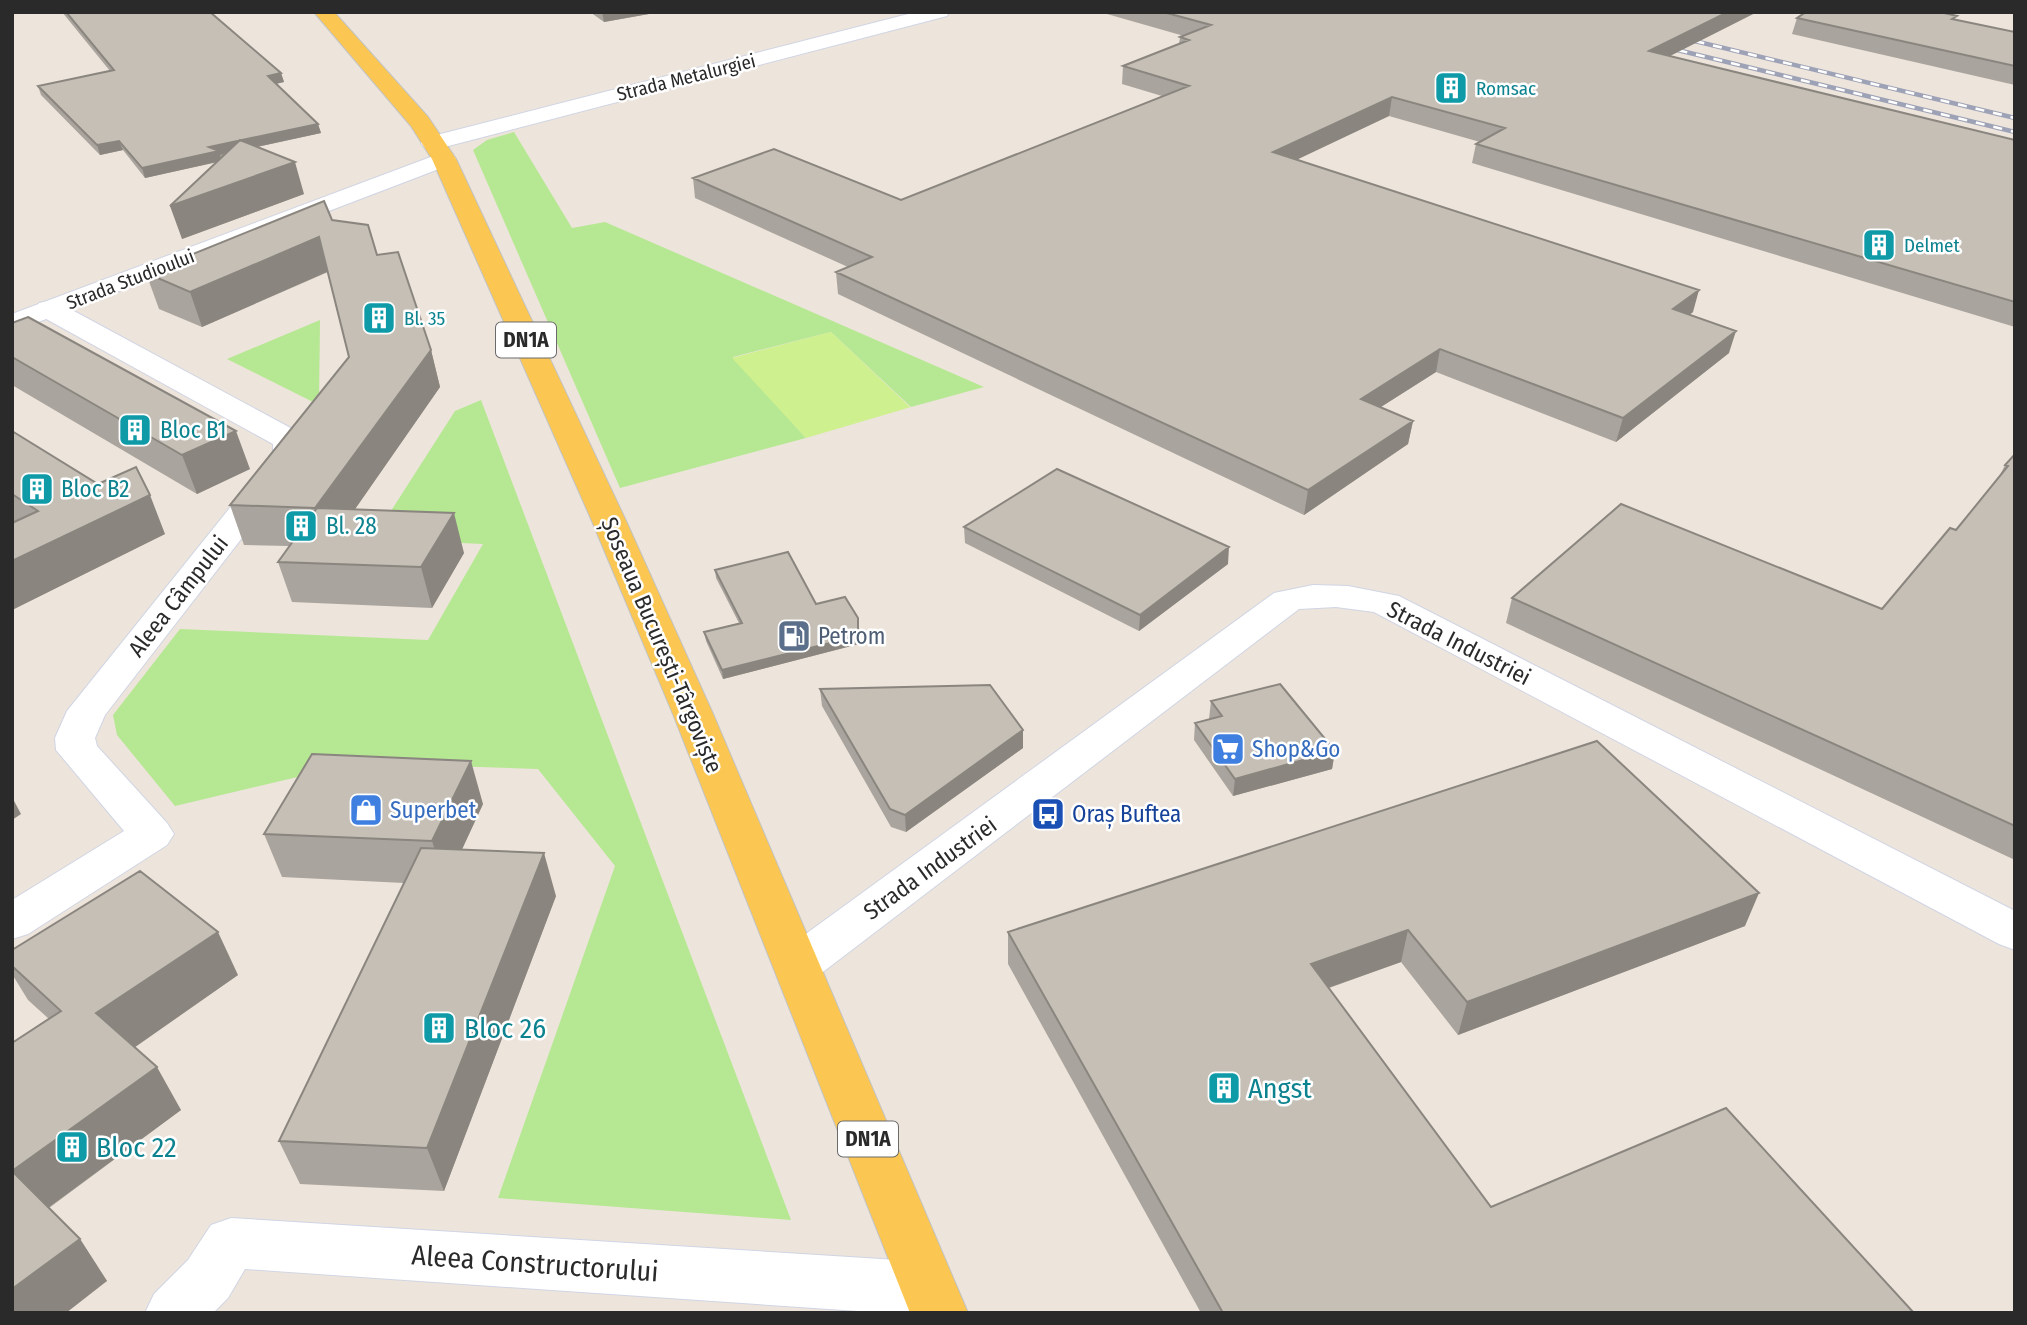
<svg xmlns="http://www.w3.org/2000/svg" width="2027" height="1325" viewBox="0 0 2027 1325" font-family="'Fira Sans Condensed',sans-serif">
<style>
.green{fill:#b6e893}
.pitch{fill:#cef08e}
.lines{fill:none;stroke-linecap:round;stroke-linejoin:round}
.street-casing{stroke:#d0d5e4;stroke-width:2}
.secondary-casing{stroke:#d0d5e4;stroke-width:2}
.primary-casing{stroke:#c3c3c3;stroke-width:2}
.street{fill:#fff;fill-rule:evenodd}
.secondary{fill:#fff;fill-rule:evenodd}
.primary{fill:#fbc752;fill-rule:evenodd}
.rail-casing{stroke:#9da2b6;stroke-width:4.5}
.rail{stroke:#fff;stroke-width:2.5;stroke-dasharray:9;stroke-linecap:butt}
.wall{fill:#a9a49d}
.shaded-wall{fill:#8a867f}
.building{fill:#c5bfb6;stroke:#8a867f;stroke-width:2}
.labels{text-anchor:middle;stroke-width:5;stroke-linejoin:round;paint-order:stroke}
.far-street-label{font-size:19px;fill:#2a2a2a;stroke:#fff}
.far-culture-label{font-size:19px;fill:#0d838f;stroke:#fff;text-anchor:start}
.shield{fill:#fff;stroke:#6a6a6a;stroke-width:2}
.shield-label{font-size:21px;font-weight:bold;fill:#2a2a2a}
.culture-label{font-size:23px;fill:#0d838f;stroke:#fff;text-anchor:start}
.street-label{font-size:23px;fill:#2a2a2a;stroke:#fff}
.service-label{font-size:23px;fill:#4e5e75;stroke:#fff;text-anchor:start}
.shop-label{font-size:23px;fill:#366cbe;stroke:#fff;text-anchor:start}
.transit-label{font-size:23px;fill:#164399;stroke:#fff;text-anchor:start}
.near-culture-label{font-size:28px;fill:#0d838f;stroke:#fff;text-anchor:start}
.near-street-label{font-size:28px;fill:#2a2a2a;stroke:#fff}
</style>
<rect width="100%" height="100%" fill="#ede4db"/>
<path class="green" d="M 514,132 L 572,228 L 605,222 L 984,387 L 911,407 L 831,332 L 733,357 L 806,438 L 620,488 L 473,150 L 487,140 Z
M 320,320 L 319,405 L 227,359 Z
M 481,400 L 791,1220 L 498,1198 L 615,866 L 538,769 L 357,763 L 175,806 L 117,735 L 113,715 L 180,629 L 428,640 L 483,544 L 373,539 L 455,411 Z"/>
<path class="pitch" d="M 831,332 L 910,407 L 911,407 L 806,438 L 732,358 Z"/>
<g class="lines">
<defs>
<path id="street" d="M 916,12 L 949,12 L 947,16 L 433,150 L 425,148 L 421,143 L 425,138 Z
M 49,301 L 59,303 L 298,432 L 307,448 L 300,463 L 105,715 L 95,738 L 97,746 L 167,823 L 174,834 L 167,845 L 28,934 L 12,939 L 12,900 L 124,831 L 56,750 L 55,738 L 67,711 L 273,454 L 273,444 L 39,315 L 35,309 L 39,303 Z
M 1313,585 L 1348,586 L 1399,596 L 2015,911 L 2015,950 L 1999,944 L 1374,612 L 1336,607 L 1299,609 L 815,978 L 798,983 L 781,978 L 774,965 L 781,952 L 1274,593 Z
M 231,1218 L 929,1262 L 949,1270 L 957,1289 L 949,1308 L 936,1313 L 888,1313 L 245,1269 L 228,1298 L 213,1313 L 145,1313 L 154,1294 L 188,1260 L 211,1225 Z"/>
<path id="secondary" d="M 444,152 L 452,154 L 456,159 L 452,164 L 12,332 L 12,314 Z"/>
<path id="primary" d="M 314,12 L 334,12 L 428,117 L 456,159 L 626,521 L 713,714 L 968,1313 L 910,1313 L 673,714 L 592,521 L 432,159 L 411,126 Z"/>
</defs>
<use href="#street" class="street-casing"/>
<use href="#secondary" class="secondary-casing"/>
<use href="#primary" class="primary-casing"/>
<use href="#street" class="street"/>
<use href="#secondary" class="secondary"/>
<use href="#primary" class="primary"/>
<defs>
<path id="rail" d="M 1678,37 L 2015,118
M 1661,46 L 2015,132"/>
</defs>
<use href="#rail" class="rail-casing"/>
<use href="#rail" class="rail"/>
</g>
<path class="wall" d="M 62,12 L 210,12 L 281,73 L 284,82 L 276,84 L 318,124 L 321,133 L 257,147 L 304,194 L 182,239 L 216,162 L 145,178 L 123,150 L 100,155 L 41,95 L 38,86 L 110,71 Z
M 590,12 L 660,12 L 604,22 Z
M 1100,12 L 1757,12 L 1670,56 L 2015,140 L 2015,327 L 1472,163 L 1476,144 L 1480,142 L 1389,116 L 1297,159 L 1693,312 L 1689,315 L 1729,353 L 1616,442 L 1436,372 L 1381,407 L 1413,421 L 1408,444 L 1304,515 L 838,294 L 836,272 L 848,267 L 695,198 L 693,178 L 901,200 L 1162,96 L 1122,84 L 1123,66 L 1179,44 L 1180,37 L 1184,36 Z
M 1797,18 L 1956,20 L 2015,32 L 2015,85 L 1792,34 Z
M 332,220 L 377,255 L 431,350 L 440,387 L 355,509 L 464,553 L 432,608 L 292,602 L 278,562 L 289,546 L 244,545 L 230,505 L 349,357 L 328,272 L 202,327 L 159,309 L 146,273 Z
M 12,323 L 250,469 L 197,494 L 12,385 Z
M 12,431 L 165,534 L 12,610 L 12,523 L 14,522 L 12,521 Z
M 2015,454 L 2015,860 L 1506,623 L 1512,598 L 1882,609 L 1956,530 L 1999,477 L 2005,465 Z
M 964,527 L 1228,564 L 1139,631 L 965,543 Z
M 715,570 L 816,604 L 859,627 L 859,644 L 723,679 L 706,641 L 704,632 L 739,623 L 716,578 Z
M 820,689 L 1023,730 L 1023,748 L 906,832 L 891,827 L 822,706 Z
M 1211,701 L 1335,751 L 1332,769 L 1233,796 L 1194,740 L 1195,723 L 1209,719 Z
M 483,804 L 462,849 L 556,896 L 444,1191 L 300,1184 L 279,1141 L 404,883 L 282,877 L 264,834 Z
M 1745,926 L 1458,1035 L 1401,962 L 1329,988 L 1491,1207 L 1914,1313 L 1201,1313 L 1008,964 L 1008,932 Z
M 12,950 L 238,975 L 134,1047 L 181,1110 L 49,1208 L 80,1239 L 107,1281 L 12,1313 L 49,1019 L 28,1000 L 12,974 Z"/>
<path class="shaded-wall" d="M 602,12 L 660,12 L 604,22 Z
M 1728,12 L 1757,12 L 1644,69 L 1649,51 Z
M 281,73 L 284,82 L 270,85 L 268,76 Z
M 1392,97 L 1389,116 L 1271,172 L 1273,152 Z
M 318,124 L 321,133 L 220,155 L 222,161 L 145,178 L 142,168 L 209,147 Z
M 119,141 L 123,150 L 100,155 L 97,145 Z
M 295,162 L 304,194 L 182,239 L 170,206 Z
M 319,237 L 329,271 L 202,327 L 190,292 Z
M 1699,290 L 1693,312 L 1667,332 L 1673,309 Z
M 1736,331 L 1729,353 L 1616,442 L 1623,418 Z
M 1440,349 L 1436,372 L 1357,422 L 1361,399 Z
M 431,350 L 440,387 L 328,548 L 315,508 Z
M 1413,421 L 1408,444 L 1304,515 L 1308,490 Z
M 236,431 L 250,469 L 197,494 L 182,455 Z
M 150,495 L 165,534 L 12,610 L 12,561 Z
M 454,513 L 464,553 L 432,608 L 421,567 Z
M 1229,547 L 1228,564 L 1139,631 L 1140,615 Z
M 858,618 L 859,644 L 723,679 L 722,670 Z
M 1023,730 L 1023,748 L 906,832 L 905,815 Z
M 1335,751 L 1332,769 L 1233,796 L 1235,779 Z
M 471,761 L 483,804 L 446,884 L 432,841 Z
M 12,797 L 21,814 L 12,820 Z
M 544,853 L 556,896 L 444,1191 L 427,1148 Z
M 1759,893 L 1745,926 L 1458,1035 L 1467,1002 Z
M 1408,930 L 1401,962 L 1305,996 L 1311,964 Z
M 218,932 L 238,975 L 121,1057 L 96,1013 Z
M 157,1067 L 181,1110 L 41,1213 L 12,1171 Z
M 80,1239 L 107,1281 L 66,1313 L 12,1313 L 12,1289 Z"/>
<path class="building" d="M 66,12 L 210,12 L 281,73 L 268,76 L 318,124 L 209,147 L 219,151 L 142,168 L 119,141 L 97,145 L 38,86 L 114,70 Z
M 1163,12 L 1728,12 L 1649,51 L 2015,140 L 2015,302 L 1476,144 L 1505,128 L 1392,97 L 1273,152 L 1699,290 L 1673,309 L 1736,331 L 1623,418 L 1440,349 L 1361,399 L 1413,421 L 1308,490 L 836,272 L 872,257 L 693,178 L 774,149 L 901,200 L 1189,86 L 1123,66 L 1189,40 L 1180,37 L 1211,25 Z
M 1806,12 L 1940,12 L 1957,16 L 1952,19 L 2015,32 L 2015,66 L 1797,18 Z
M 240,140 L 295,162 L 170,206 Z
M 324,201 L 332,220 L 368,225 L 377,255 L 398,252 L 431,350 L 315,508 L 230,505 L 349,357 L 319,237 L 190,292 L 146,273 Z
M 28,317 L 236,431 L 182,455 L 12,357 L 12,323 Z
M 12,431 L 98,484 L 136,467 L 150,495 L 12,561 L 12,523 L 38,511 L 12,494 Z
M 2015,454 L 2015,826 L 1512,598 L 1621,504 L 1882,609 L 1950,528 L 1956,530 L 2008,466 L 2005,465 Z
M 1057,469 L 1229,547 L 1140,615 L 964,527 Z
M 317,508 L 454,513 L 421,567 L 278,562 Z
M 788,552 L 816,604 L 845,597 L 858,618 L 858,636 L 722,670 L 704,632 L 742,623 L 715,570 Z
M 1280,684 L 1335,751 L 1235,779 L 1195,723 L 1222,716 L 1211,701 Z
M 990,685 L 1023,730 L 905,815 L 890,809 L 820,689 Z
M 1597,741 L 1759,893 L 1467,1002 L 1408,930 L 1311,964 L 1491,1207 L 1726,1108 L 1914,1313 L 1223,1313 L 1008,932 Z
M 312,754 L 471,761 L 432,841 L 264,834 Z
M 421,848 L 544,853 L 427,1148 L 279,1141 Z
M 140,871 L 218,932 L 96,1013 L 157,1067 L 12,1171 L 12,1043 L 61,1011 L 12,966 L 12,950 Z
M 12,1171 L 80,1239 L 12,1289 Z"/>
<defs>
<symbol id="building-square" viewBox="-11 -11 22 22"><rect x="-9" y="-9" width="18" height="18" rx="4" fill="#0f9aa8" stroke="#fff"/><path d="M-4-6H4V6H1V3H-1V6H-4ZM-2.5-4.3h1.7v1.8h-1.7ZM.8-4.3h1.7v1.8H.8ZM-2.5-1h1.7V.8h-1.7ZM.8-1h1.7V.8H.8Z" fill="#fff"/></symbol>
<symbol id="fuel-square" viewBox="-11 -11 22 22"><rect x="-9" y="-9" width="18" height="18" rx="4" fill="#5c6f8a" stroke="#fff"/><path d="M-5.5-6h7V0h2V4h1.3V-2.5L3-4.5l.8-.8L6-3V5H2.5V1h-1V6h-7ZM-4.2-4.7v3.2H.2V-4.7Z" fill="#fff"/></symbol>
<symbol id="supermarket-square" viewBox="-11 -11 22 22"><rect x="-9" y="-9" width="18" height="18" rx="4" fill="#3f7fe0" stroke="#fff"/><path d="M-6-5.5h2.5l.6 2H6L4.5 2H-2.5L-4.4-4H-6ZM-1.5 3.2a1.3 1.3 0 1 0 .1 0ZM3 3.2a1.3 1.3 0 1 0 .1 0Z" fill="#fff"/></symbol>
<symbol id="shop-square" viewBox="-11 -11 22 22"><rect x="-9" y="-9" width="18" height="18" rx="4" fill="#3f7fe0" stroke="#fff"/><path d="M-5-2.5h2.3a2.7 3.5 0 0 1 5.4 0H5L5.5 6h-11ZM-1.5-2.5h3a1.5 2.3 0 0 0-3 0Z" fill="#fff"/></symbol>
<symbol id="bus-square" viewBox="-11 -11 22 22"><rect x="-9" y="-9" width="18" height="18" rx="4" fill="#1a4fb4" stroke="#fff"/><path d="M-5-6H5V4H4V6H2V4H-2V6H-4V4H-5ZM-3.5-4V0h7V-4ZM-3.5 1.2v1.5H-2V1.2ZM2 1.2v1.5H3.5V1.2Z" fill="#fff"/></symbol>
</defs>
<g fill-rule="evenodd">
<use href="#building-square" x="1432" y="69" width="38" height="38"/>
<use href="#building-square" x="1860" y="226" width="38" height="38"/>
<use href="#building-square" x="360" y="299" width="38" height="38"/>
<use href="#building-square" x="116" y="411" width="38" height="38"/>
<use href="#building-square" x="18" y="470" width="38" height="38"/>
<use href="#building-square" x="282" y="507" width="38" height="38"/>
<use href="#fuel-square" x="775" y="617" width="38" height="38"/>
<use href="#supermarket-square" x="1209" y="730" width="38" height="38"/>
<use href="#shop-square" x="347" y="791" width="38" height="38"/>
<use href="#bus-square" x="1029" y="795" width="38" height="38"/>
<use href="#building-square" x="420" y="1009" width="38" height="38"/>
<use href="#building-square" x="1205" y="1069" width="38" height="38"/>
<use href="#building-square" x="53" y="1128" width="38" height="38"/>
</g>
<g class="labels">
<g class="far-street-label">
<text transform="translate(686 77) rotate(-14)" y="7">Strada Metalurgiei</text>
<text transform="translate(130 279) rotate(-21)" y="7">Strada Studioului</text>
</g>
<g class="far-culture-label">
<text x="1476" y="95">Romsac</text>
<text x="1904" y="252">Delmet</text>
<text x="404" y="325">Bl. 35</text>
</g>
<g class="shield">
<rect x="496" y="322.5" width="60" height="35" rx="5"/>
<rect x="838" y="1121.5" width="60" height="35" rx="5"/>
</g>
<g class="shield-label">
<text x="526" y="347">DN1A</text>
<text x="868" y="1146">DN1A</text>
</g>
<g class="culture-label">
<text x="160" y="438">Bloc B1</text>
<text x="61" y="497">Bloc B2</text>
<text x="326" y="534">Bl. 28</text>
</g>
<g class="street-label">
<text transform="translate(178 596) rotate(-52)" y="8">Aleea Câmpului</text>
<text transform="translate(1459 643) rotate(27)" y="8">Strada Industriei</text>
<text transform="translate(662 645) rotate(67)" y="8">Șoseaua București-Târgoviște</text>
<text transform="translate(930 868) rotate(-36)" y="8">Strada Industriei</text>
</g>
<g class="service-label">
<text x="818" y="644">Petrom</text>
</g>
<g class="shop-label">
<text x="1252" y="757">Shop&amp;Go</text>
<text x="390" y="818">Superbet</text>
</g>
<g class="transit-label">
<text x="1072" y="822">Oraș Buftea</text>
</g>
<g class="near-culture-label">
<text x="464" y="1038">Bloc 26</text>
<text x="1248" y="1098">Angst</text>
<text x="96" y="1157">Bloc 22</text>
</g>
<g class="near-street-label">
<text transform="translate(535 1263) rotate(4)" y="10">Aleea Constructorului</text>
</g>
</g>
<rect width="2027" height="1325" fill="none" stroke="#2a2a2a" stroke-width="28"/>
</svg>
